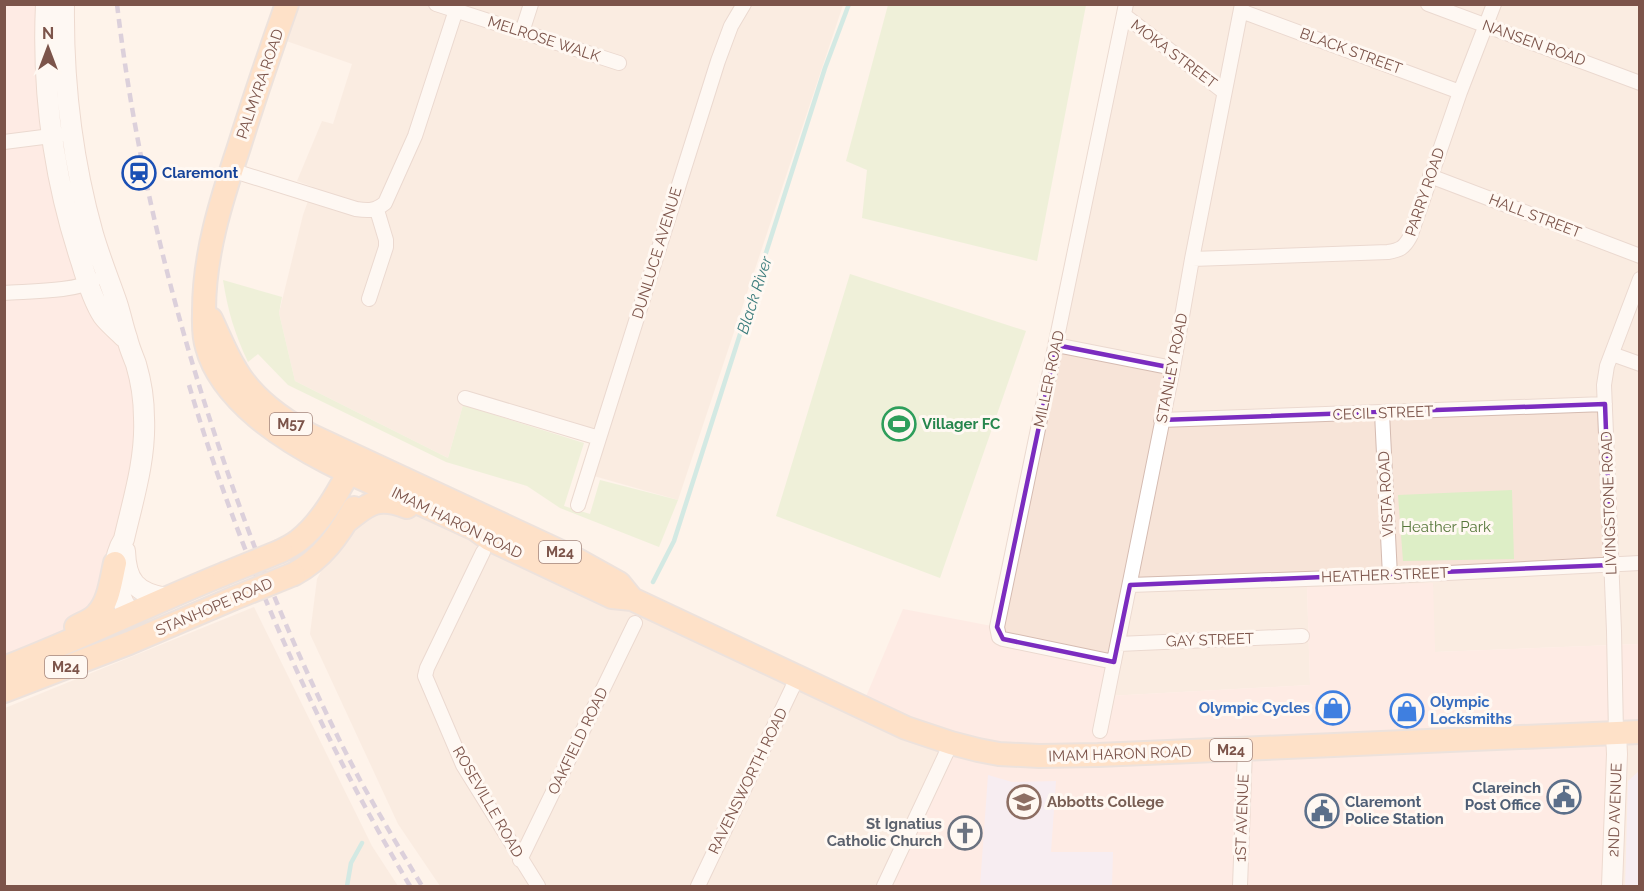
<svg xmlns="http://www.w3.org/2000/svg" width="1644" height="891" viewBox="0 0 1644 891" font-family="Raleway,sans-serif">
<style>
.residential{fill:#f7e4d8}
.commercial{fill:#ffe2de}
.education{fill:#f0e6fb}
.green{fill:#ddeec6}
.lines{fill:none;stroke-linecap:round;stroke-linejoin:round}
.stream{stroke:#a1dddc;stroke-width:4.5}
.street-casing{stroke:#d5bbb1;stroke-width:16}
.secondary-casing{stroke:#dabcb0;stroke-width:22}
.primary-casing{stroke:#dacfcc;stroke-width:26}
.street{stroke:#fff;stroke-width:14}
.secondary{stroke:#fff;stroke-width:20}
.primary{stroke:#ffcca0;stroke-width:22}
.rail{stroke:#b3a6cb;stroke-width:4.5;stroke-dasharray:9 6;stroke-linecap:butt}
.primary-bridge-casing{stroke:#dacfcc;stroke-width:26;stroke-linecap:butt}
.primary-bridge{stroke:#ffcca0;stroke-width:22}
.marked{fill:none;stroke:#7b2cbf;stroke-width:4.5;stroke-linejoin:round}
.labels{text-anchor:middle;stroke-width:6;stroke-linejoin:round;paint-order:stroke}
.shield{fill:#fff8f2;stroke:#a3857c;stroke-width:1.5}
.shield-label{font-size:14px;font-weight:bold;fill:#7c544a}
.street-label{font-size:15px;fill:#7c544a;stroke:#fff8f2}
.transit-label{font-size:15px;font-weight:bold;fill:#164399;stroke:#fff8f2;text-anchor:start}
.leisure-label{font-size:15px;font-weight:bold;fill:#27864d;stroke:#fff8f2;text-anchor:start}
.park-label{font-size:15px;fill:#57773b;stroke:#fff8f2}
.shop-label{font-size:15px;font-weight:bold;fill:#366cbe;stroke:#fff8f2;text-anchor:start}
.service-label{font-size:15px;font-weight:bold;fill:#4e5e75;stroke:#fff8f2;text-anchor:end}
.education-label{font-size:15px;font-weight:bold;fill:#785e54;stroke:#fff8f2;text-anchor:start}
.worship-label{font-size:15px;font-weight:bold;fill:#5b616d;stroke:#fff8f2;text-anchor:end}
.water-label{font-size:16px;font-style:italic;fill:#397b7b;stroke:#fff8f2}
</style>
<rect width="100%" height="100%" fill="#fef3ea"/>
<path class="residential" d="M 287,5 L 843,5 L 678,500 L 587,474 L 599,438 L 465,398 L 448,458 L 295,381 L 279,313 L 303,215 L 313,187 L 297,181 L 322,121 L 333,124 L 352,64 L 275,37 Z
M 1126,5 L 1639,5 L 1639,644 L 1435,652 L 1307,587 L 1310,685 L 1108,696 L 999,637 Z
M 376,466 L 951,743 L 884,886 L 440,886 L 398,824 L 310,634 L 317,579 Z
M 254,607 L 372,846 L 398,886 L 5,886 L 5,708 Z
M 1639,732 L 1639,886 L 1612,886 L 1616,734 Z"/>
<path class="commercial" d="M 5,5 L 46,5 L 47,93 L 88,284 L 127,340 L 143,395 L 124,539 L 130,614 L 5,668 Z
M 1433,583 L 1435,652 L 1639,644 L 1639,732 L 1616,734 L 1612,886 L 884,886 L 951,743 L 862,706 L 903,609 L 997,627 L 997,633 L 1114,662 L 1108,696 L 1310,685 L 1307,587 Z"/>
<path class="education" d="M 1639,771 L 1639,886 L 1625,886 L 1628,781 Z
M 988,775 L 1012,782 L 1056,781 L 1051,852 L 1113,852 L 1112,886 L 980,886 Z"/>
<path class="green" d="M 888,5 L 1086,5 L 1037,261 L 862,218 L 867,170 L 846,161 Z
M 850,274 L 1026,331 L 940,578 L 776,516 Z
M 223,280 L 282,297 L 279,313 L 295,381 L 448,458 L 463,405 L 584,443 L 564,506 L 590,514 L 600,480 L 678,500 L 659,547 L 560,508 L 527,486 L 446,462 L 288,385 L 258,354 L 248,362 C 234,332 228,311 223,280 Z
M 1512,490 L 1514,559 L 1403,561 L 1398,495 Z"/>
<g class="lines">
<path class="stream" d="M 653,582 L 674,541 L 825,68 L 849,4
M 347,886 L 351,863 L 362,843"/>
<defs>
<path id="street" d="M 436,4 L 619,63
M 1428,4 L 1640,83
M 1241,11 L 1460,92
M 1124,15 L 1224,92
M 522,32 L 531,4
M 4,142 L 59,135
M 231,170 L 356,209 C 369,211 375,211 385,203 L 415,136 L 456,10
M 1430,176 L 1640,256
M 1192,259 L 1388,252 C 1400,250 1404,248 1410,237 L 1460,92 L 1494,4
M 4,293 C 27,291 76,292 94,280
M 369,299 L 386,247 L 386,240 L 377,210
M 1056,345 L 1173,368
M 1612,354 L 1640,364
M 465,398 L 599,438
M 1382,413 L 1390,576
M 1161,420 L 1605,404
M 578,505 L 718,61 L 731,26 L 744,4
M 483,552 L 427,668 L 425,676 L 463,765 L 538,886
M 1130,585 L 1390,576 L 1640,563
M 1118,644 L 1302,636
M 1114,662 L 1003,639 L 999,637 L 997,627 L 1126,4
M 1100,731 L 1173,368 L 1192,259 L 1242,4
M 1616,734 L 1614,631 L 1604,385 L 1607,366 L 1640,279
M 520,860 L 635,623
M 698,886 L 798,676
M 884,886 L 951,743
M 1240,886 L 1245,750"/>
<path id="secondary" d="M 46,4 C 42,90 54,179 81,261 C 86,278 93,301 103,316 C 109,324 118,331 125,338
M 64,4 C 63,82 72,159 93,234 C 100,258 109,280 117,303 C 121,315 123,327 127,338 C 129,347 133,356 136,364 C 141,381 144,400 144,418 C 146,459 133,500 124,539 C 109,563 115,592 130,614
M 125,551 C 126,581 136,593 166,598
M 1612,886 L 1617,754 L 1616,734"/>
<path id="primary" d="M 287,4 C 270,52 254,99 239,147 C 221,201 204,254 204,311 C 204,323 203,336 207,347 C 214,374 236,399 257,417 C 302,454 355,476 409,499 C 431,508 453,519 475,529 L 489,539 L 612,597 L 632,599 L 906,728 L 951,743 L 978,750 L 999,754 L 1039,756 L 1098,755 L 1640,732
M 211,319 C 219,336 226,354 236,370 C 253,399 282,419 310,435 L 574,558 L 619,583 L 632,599
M 347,521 C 369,503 378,496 407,507
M 281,551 C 287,548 293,545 298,541 C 323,522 340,488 355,461
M 294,574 C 322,559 339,535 354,508
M 76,627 C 83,623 92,620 97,614 C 109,602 111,580 115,563
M 4,668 C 79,639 150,604 224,574
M 4,691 L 129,643 L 232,599"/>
</defs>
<use href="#street" class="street-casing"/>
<use href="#secondary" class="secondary-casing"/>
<use href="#primary" class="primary-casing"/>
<use href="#street" class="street"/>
<use href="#secondary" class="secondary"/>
<use href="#primary" class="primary"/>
<path class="rail" d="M 117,4 C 135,157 171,305 220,450 C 258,564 304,674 360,780 C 380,816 401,851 422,886
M 189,385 C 241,561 317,729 410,886"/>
<defs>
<path id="primary-bridge" d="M 224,574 L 281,551
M 232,599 L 294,574"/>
</defs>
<use href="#primary-bridge" class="primary-bridge-casing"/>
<use href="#primary-bridge" class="primary-bridge"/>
</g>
<path d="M0 0H1644V891H0ZM 1056,345 L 1173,368 L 1161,420 L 1605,404 L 1611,565 L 1130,585 L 1114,662 L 1003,639 L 997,627 Z" fill="#fef3ea" fill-opacity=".55" fill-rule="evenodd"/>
<path class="marked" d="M 1056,345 L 1173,368 L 1161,420 L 1605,404 L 1611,565 L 1130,585 L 1114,662 L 1003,639 L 997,627 Z"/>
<defs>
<symbol id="station-ring" viewBox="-11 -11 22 22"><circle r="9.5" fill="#fff8f2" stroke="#1a4fb4" stroke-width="1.5"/><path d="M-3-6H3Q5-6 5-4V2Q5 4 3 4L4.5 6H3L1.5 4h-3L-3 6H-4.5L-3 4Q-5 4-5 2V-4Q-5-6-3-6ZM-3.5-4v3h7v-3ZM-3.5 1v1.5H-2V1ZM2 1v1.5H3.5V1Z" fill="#1a4fb4"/></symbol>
<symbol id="stadium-ring" viewBox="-11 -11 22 22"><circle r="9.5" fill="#fff8f2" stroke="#2e9e5b" stroke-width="1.5"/><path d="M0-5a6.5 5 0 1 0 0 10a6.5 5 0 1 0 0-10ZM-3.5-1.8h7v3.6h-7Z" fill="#2e9e5b"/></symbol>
<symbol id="shop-ring" viewBox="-11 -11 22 22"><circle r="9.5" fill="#fff8f2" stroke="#3f7fe0" stroke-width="1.5"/><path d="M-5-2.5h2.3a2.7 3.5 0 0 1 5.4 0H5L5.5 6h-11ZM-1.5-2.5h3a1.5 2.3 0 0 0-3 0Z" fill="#3f7fe0"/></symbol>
<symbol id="civic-ring" viewBox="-11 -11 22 22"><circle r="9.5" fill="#fff8f2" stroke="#5c6f8a" stroke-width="1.5"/><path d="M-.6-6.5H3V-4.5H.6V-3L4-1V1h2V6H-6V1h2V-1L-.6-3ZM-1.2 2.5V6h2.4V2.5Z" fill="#5c6f8a"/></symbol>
<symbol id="school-ring" viewBox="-11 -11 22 22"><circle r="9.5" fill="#fff8f2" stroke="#8d6e63" stroke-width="1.5"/><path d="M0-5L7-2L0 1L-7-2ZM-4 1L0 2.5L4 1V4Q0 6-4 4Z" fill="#8d6e63"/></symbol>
<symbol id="church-ring" viewBox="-11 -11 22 22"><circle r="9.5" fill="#fff8f2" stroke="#6b7280" stroke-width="1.5"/><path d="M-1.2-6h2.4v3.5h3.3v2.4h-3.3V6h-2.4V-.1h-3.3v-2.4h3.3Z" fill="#6b7280"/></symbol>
</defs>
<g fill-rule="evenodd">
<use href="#station-ring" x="120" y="154" width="38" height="38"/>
<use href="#stadium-ring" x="880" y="405" width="38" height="38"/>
<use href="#shop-ring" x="1314" y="689" width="38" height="38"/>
<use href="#shop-ring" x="1388" y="692" width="38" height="38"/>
<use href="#civic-ring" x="1545" y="778" width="38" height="38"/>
<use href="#school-ring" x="1005" y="783" width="38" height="38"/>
<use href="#civic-ring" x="1303" y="792" width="38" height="38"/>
<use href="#church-ring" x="946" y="814" width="38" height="38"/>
</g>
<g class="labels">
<g class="shield">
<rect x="270" y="413" width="42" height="22" rx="4.5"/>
<rect x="539" y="541" width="42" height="22" rx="4.5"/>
<rect x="45" y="656" width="42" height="22" rx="4.5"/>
<rect x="1210" y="739" width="42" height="22" rx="4.5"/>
</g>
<g class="shield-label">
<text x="291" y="429">M57</text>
<text x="560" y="557">M24</text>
<text x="66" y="672">M24</text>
<text x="1231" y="755">M24</text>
</g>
<g class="street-label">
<text transform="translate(544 39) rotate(18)" y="5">MELROSE WALK</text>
<text transform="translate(1534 43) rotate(20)" y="5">NANSEN ROAD</text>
<text transform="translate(1351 51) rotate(20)" y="5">BLACK STREET</text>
<text transform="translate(1174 54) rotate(37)" y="5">MOKA STREET</text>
<text transform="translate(260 84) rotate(-71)" y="5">PALMYRA ROAD</text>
<text transform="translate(1425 192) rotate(-71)" y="5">PARRY ROAD</text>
<text transform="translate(1535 216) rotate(21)" y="5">HALL STREET</text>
<text transform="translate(657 253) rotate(-73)" y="5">DUNLUCE AVENUE</text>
<text transform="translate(1172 368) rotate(-79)" y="5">STANLEY ROAD</text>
<text transform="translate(1049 379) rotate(-78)" y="5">MILLER ROAD</text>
<text transform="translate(1383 413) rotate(-2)" y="5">CECIL STREET</text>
<text transform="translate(1386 494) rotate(-93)" y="5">VISTA ROAD</text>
<text transform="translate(1609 503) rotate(-92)" y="5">LIVINGSTONE ROAD</text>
<text transform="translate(457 523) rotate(26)" y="5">IMAM HARON ROAD</text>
<text transform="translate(1385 575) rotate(-2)" y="5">HEATHER STREET</text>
<text transform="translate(214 607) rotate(-23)" y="5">STANHOPE ROAD</text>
<text transform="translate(1210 640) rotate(-2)" y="5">GAY STREET</text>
<text transform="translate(578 741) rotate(-64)" y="5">OAKFIELD ROAD</text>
<text transform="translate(1120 754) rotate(-2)" y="5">IMAM HARON ROAD</text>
<text transform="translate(748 781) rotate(-64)" y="5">RAVENSWORTH ROAD</text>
<text transform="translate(488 802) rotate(60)" y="5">ROSEVILLE ROAD</text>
<text transform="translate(1615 810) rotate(-88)" y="5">2ND AVENUE</text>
<text transform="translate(1242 818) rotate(-88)" y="5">1ST AVENUE</text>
</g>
<g class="transit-label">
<text x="162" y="178">Claremont</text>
</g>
<g class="leisure-label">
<text x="922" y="429">Villager FC</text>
</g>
<g class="park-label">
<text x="1446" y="532">Heather Park</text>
</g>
<g class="shop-label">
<text x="1430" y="707">Olympic<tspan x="1430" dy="17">Locksmiths</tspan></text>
<text x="1310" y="713" text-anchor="end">Olympic Cycles</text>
</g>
<g class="service-label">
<text x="1541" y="793">Clareinch<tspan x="1541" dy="17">Post Office</tspan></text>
<text x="1345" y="807" text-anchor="start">Claremont<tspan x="1345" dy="17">Police Station</tspan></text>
</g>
<g class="education-label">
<text x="1047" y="807">Abbotts College</text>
</g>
<g class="worship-label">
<text x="942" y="829">St Ignatius<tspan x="942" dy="17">Catholic Church</tspan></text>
</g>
<g class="water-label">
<text transform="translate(754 295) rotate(-72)" y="6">Black River</text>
</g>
</g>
<rect width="1644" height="891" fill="none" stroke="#7c544a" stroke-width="12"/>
<g transform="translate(48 48)" stroke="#fff8f2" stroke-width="4.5" paint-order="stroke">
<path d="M0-4.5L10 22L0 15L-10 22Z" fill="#7c544a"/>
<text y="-9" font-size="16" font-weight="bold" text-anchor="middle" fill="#7c544a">N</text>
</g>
</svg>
